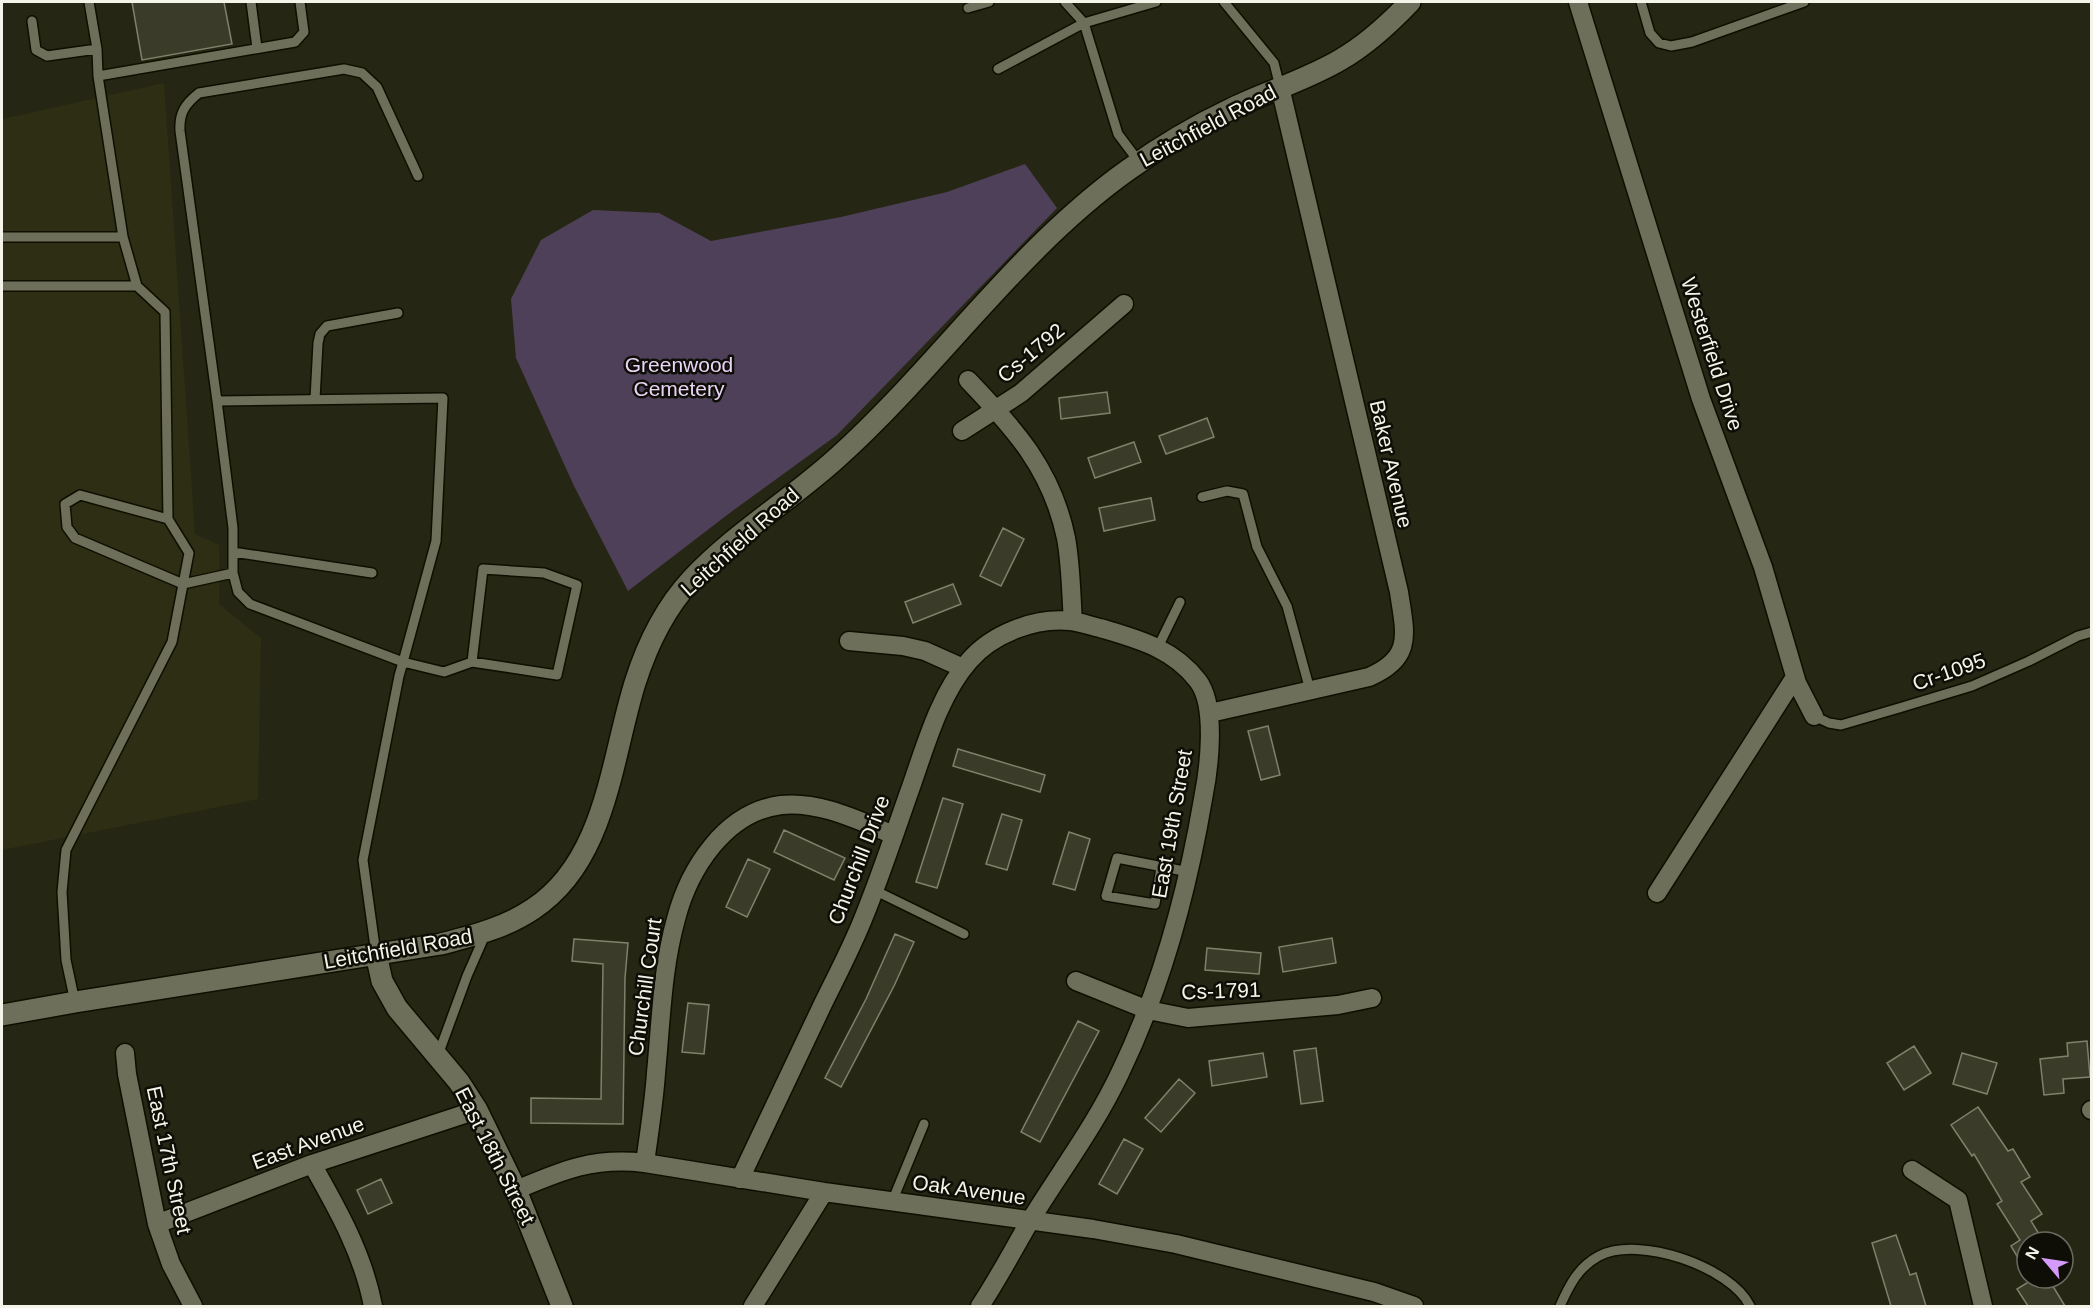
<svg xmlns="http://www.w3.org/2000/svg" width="2093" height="1308" viewBox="0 0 2093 1308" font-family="Helvetica,sans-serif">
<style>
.built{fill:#2e2e14}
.green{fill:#4e4058}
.building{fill:#3b3b29;stroke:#80816c;stroke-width:1.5}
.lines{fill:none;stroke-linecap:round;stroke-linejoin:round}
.service-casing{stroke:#0f0f01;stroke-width:12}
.minor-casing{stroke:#0f0f01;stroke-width:21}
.tertiary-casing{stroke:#0f0f01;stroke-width:24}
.service{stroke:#6e6f5a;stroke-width:9}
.minor{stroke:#6e6f5a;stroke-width:18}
.tertiary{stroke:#6e6f5a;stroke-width:21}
.labels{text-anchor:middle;stroke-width:5;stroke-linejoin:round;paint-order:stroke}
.street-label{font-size:21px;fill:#f4f4e8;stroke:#0e0e07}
.park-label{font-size:21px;fill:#e8d4f7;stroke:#0e0e07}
</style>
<rect width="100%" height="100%" fill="#262614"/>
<path class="built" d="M 164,83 L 195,534 L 219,545 L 219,604 L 261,638 L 258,799 L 2,850 L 2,119 Z"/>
<path class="green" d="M 1025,164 L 1057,208 L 837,435 L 731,512 L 628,591 L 574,486 L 516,358 L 511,299 L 541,240 L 593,210 L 659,213 L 711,241 L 841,217 L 947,192 Z"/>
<path class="building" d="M 132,2 L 224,2 L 232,44 L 142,60 Z
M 1107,392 L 1110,413 L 1061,419 L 1059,398 Z
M 1207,418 L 1214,437 L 1166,454 L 1159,436 Z
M 1134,442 L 1141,462 L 1095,478 L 1088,458 Z
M 1151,498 L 1155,520 L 1104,531 L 1099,508 Z
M 1003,528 L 1024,539 L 1001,586 L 980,576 Z
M 953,584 L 961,604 L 913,623 L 905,602 Z
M 1268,726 L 1280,775 L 1261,780 L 1248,731 Z
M 958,749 L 1045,775 L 1040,792 L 953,766 Z
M 943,798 L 963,804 L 937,888 L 916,882 Z
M 1002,814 L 1022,820 L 1007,870 L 986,864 Z
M 784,830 L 845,858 L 834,880 L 774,852 Z
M 1069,832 L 1090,839 L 1075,890 L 1053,884 Z
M 748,859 L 770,869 L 747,917 L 726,907 Z
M 895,934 L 914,942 L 894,986 L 841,1087 L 825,1078 L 866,999 Z
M 1332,938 L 1336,963 L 1283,972 L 1279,947 Z
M 574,939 L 628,943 L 625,978 L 623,1124 L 531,1123 L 531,1098 L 601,1099 L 603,964 L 572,961 Z
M 1207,948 L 1261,953 L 1259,974 L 1205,970 Z
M 688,1003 L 709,1005 L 704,1054 L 682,1052 Z
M 1078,1021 L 1099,1031 L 1040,1142 L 1021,1132 Z
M 2087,1041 L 2090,1077 L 2063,1079 L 2064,1093 L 2044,1095 L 2040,1059 L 2068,1056 L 2067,1043 Z
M 1914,1046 L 1931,1073 L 1904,1090 L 1887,1063 Z
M 1316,1048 L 1323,1101 L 1301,1104 L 1294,1051 Z
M 1263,1053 L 1267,1077 L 1212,1086 L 1209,1061 Z
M 1962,1053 L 1997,1063 L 1987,1094 L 1953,1084 Z
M 1179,1079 L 1195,1093 L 1161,1132 L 1145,1118 Z
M 1978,1107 L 2008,1151 L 2013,1149 L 2030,1177 L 2021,1182 L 2042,1214 L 2031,1221 L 2044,1242 L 2027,1242 L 2027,1273 L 2011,1246 L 2020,1240 L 1997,1204 L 2002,1201 L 1974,1154 L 1972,1156 L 1951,1125 Z
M 1124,1139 L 1143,1149 L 1117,1194 L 1099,1184 Z
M 381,1179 L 392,1203 L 368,1214 L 357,1190 Z
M 1896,1235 L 1910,1275 L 1916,1273 L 1926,1306 L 1891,1306 L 1872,1243 Z
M 2035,1278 L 2048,1278 L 2065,1306 L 2028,1306 L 2017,1289 Z"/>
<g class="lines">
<defs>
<path id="service" d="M 89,2 L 97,49 L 98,76 L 123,237 L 137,286 L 165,312 L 168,519
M 251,2 L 257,48
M 1224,2 L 1274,63 L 1280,87
M 1641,2 L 1650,33 L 1659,43 L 1671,46 L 1692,42 L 1804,2
M 968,8 L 989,2
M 32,21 L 36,50 L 47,56 L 97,49
M 998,69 L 1084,23 L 1065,2
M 98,76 L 295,42 L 304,32 L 300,2
M 1139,162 L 1118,134 L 1084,23 L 1156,2
M 2,237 L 123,237
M 2,286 L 137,286
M 315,399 L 318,343 L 320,334 L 327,326 L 398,313
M 217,401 L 180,131 C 179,113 185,104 199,93 L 344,69 L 362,73 L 377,87 L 418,176
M 1202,497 L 1227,491 L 1243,494 L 1257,547 L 1287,606 L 1310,690
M 233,552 L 372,573
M 1158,647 L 1180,602
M 1814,716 L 1829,723 L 1841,725 L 1899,708 L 1972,686 L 2029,661 L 2078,636 L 2092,632
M 1161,867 L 1155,904 L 1106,896 L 1117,858 L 1189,872
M 874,890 L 964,934
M 376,954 L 363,860 L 399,676 L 403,662 L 436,541 L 443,398 L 217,401 L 233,528 L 233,573 L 238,592 L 250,604 L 403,662 L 444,672 L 472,662 L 557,675 L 577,585 L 544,573 L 483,569 L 472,662
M 75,1002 L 66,960 L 62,892 L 66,850 L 172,642 L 189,553 L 168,519 L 80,495 L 65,504 L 67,527 L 75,538 L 183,584 L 233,573
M 438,1055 L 467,976 L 485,935
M 892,1202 L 924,1124
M 1560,1306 C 1569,1286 1578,1267 1599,1256 C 1639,1235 1731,1267 1750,1306"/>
<path id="minor" d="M 1578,2 L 1701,399 L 1763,567 L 1797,683 L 1814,716
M 968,380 C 1015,429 1052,470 1066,538 C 1071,565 1071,594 1073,621
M 962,431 L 1021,393 L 1124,304
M 849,641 L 903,646 L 925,651 L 963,668
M 1210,713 L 1369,677 C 1414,658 1405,633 1399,592 L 1280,87
M 1657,893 L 1795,677
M 1076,981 L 1148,1010 L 1188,1018 L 1338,1005 L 1372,998
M 125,1053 L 127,1074 L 157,1224 L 171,1264 L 193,1306
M 2091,1110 L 2092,1110
M 645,1163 C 649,1133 654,1103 656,1073 C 661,1022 662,969 676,919 C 689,869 725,812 781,805 C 821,801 859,821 894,835
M 312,1164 C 338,1210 363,1254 373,1306
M 1912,1170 L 1958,1200 L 1983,1306
M 740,1179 C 767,1122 794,1065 821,1008 C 835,979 851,949 863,919 C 881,875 896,829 912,784 C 926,744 940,694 969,661 C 992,634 1035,617 1071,621 C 1081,622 1090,626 1100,628 C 1137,639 1173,648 1198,681 C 1217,706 1209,769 1203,799 C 1187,893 1162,986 1120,1073 C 1095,1126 1060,1172 1030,1221 C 1013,1250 998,1279 980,1306
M 516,1190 C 563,1170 593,1157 645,1163 L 824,1192 L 1093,1229 L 1176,1244 L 1374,1292 L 1414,1306
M 157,1224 L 312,1164 L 477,1110
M 753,1306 L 824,1192"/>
<path id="tertiary" d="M 376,954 L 382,981 L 397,1008 L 459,1082 L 477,1110 L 516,1190 L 562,1306
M 2,1015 L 75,1002 L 441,944 C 472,936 505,928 533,909 C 606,861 611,760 635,683 C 647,645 664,609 692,579 C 735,533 791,500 838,457 C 938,367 1017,249 1128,170 C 1160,147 1195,126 1231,109 C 1266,92 1306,80 1340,60 C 1366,45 1390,23 1410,2"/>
</defs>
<use href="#service" class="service-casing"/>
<use href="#minor" class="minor-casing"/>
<use href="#tertiary" class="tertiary-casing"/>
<use href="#service" class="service"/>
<use href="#minor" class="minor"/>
<use href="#tertiary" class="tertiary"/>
</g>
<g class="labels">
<g class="street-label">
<text transform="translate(1208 126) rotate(-28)" y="7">Leitchfield Road</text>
<text transform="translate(1031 353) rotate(-40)" y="7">Cs-1792</text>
<text transform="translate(1712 354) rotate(72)" y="7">Westerfield Drive</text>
<text transform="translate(1391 464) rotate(77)" y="7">Baker Avenue</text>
<text transform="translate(740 542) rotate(-42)" y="7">Leitchfield Road</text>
<text transform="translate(1949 672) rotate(-19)" y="7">Cr-1095</text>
<text transform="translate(1172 824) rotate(-80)" y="7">East 19th Street</text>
<text transform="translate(859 860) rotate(-69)" y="7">Churchill Drive</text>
<text transform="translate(398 949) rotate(-10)" y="7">Leitchfield Road</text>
<text transform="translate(645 987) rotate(-82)" y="7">Churchill Court</text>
<text transform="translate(1221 991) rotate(-2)" y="7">Cs-1791</text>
<text transform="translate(308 1143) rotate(-20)" y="7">East Avenue</text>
<text transform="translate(495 1156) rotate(63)" y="7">East 18th Street</text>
<text transform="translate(169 1160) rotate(78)" y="7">East 17th Street</text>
<text transform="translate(969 1190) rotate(8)" y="7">Oak Avenue</text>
</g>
<g class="park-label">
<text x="679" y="372">Greenwood<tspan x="679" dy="24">Cemetery</tspan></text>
</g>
</g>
<rect width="2093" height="1308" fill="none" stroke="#f4f4e8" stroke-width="6"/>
<g transform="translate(2045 1260) rotate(299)"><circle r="28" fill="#0e0e07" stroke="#6a6a61" stroke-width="1.5"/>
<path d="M0-4.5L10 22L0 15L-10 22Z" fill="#d59bfb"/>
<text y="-9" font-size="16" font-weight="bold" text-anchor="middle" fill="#f4f4e8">N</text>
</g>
</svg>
